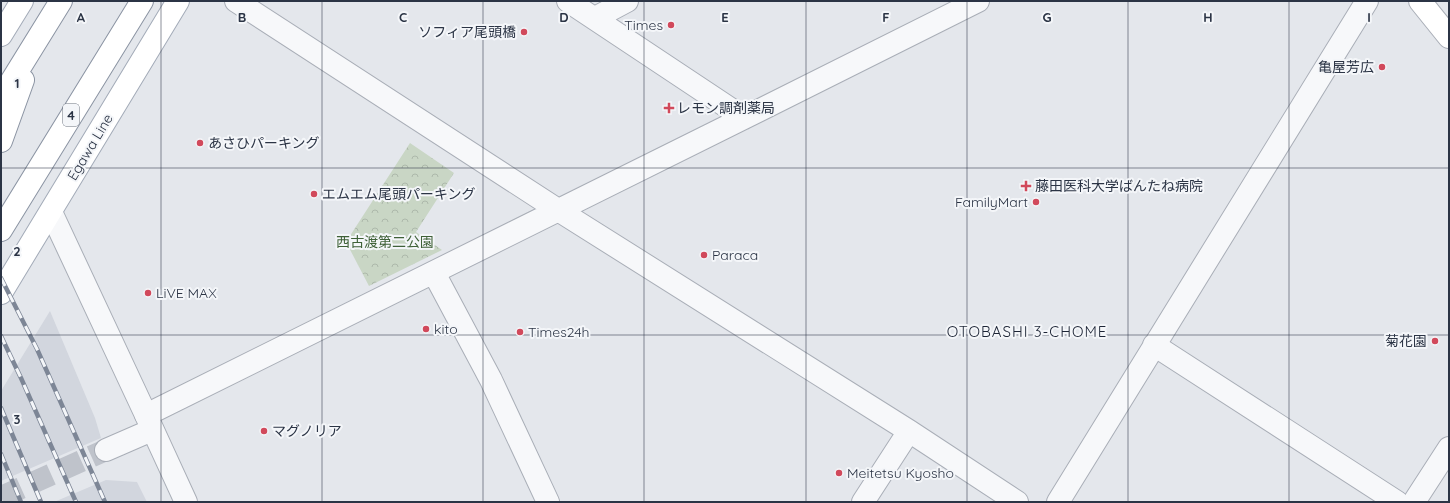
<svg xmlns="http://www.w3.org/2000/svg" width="1450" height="503" viewBox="0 0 1450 503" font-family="Quicksand,'Noto Sans JP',sans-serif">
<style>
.built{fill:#d2d6de}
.park{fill:url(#park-crowns)}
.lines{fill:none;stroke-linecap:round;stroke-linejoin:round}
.minor-tunnel{stroke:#bfc3cb;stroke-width:22;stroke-dasharray:22 11;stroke-linecap:butt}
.minor-casing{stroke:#a9aeb7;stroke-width:24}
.tertiary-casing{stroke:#a9aeb7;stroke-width:24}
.secondary-casing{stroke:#a9aeb7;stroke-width:24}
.primary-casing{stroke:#a3abb8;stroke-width:24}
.motorway-casing{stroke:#8b94a3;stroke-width:24}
.minor{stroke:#f7f8fa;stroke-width:22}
.tertiary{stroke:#f7f8fa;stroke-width:22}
.secondary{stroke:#fff;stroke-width:22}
.primary{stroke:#fff;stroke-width:22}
.motorway{stroke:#fff;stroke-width:22}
.rail-casing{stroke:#7d8696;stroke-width:4.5}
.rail{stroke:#f4f6f9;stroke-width:3;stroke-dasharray:9;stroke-linecap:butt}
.grid{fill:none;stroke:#2b3445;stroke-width:1;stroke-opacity:0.55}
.poi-dot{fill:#d1495b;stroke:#f4f6f9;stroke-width:1.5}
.labels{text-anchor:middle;stroke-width:4;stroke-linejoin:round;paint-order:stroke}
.shield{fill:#f4f6f9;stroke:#676e7b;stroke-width:1}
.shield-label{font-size:13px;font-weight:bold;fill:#2b3445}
.poi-label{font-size:14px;fill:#2b3445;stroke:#f4f6f9;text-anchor:start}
.street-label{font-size:14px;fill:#2b3445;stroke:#f4f6f9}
.park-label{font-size:14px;fill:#3f6138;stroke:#f4f6f9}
.neighbourhood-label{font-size:15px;letter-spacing:1px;fill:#1d2536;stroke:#f4f6f9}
.grid-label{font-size:13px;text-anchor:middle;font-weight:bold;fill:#2b3445;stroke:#f4f6f9;stroke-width:4;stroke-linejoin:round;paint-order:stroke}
</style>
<defs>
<pattern id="park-crowns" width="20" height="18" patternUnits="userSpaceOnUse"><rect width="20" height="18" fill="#c9d6c5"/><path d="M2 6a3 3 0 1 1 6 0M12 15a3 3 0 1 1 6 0" fill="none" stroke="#adb8ab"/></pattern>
</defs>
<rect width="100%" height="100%" fill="#e4e7ec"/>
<path class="built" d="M 50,311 L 95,418 L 101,438 L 1,481 L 1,391 Z
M 106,480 L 137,482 L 147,502 L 54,502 Z"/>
<path class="park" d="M 410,143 L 454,173 L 416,232 L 442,250 L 369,286 L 346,242 Z"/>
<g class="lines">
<path class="minor-tunnel" d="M 1,497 L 106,450"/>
<defs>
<path id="minor" d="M 236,1 L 558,210 L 909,431 L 1017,502
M 568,1 L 744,118
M 595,18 L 627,1
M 434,273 L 491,380 L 548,502
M 1154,345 L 1397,502
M 146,415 L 744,118 L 978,1
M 106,450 L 152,430
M 863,502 L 909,431
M 1058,502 L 1367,1"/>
<path id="tertiary" d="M 51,212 L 146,415 L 186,502
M 1414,502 L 1449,448"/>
<path id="secondary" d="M 1420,1 L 1449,37"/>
<path id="primary" d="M 1,35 L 22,1
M 1,293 L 178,1"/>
<path id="motorway" d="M 1,98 L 61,1
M 1,141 L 23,80
M 1,230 L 142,1"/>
</defs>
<use href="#minor" class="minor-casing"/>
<use href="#tertiary" class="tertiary-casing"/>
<use href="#secondary" class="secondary-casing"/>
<use href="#primary" class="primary-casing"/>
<use href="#motorway" class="motorway-casing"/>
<use href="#minor" class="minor"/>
<use href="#tertiary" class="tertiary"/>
<use href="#secondary" class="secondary"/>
<use href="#primary" class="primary"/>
<use href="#motorway" class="motorway"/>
<defs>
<path id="rail" d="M 1,278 L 37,349 L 105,502
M 1,336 L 21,378 L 76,502
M 1,408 L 41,502
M 1,454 L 21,502"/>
</defs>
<use href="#rail" class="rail-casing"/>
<use href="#rail" class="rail"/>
</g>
<path class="grid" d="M 161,1 L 161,502M 322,1 L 322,502M 483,1 L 483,502M 644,1 L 644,502M 806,1 L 806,502M 967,1 L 967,502M 1128,1 L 1128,502M 1289,1 L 1289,502M 1,168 L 1449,168M 1,335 L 1449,335"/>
<g class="poi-dot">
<circle cx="671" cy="25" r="4"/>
<circle cx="524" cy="32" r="4"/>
<circle cx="1382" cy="67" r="4"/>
<path d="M667 102h4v4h4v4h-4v4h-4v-4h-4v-4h4z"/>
<circle cx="200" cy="143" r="4"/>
<path d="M1024 180h4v4h4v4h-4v4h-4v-4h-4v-4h4z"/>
<circle cx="314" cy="194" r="4"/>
<circle cx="1036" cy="202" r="4"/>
<circle cx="704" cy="255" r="4"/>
<circle cx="148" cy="293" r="4"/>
<circle cx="426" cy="329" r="4"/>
<circle cx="520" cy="332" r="4"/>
<circle cx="1435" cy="341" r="4"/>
<circle cx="264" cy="431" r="4"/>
<circle cx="839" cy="473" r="4"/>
</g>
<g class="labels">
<rect class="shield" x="63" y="104" width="16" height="22" rx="3"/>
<g class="shield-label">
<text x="71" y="120">4</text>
</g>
<g class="poi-label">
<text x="663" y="30" text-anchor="end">Times</text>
<text x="516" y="37" text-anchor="end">ソフィア尾頭橋</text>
<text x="1374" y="72" text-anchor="end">亀屋芳広</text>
<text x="677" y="113">レモン調剤薬局</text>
<text x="208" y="148">あさひパーキング</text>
<text x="1035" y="191">藤田医科大学ばんたね病院</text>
<text x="322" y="199">エムエム尾頭パーキング</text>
<text x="1028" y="207" text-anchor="end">FamilyMart</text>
<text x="712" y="260">Paraca</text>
<text x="156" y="298">LiVE MAX</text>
<text x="434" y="334">kito</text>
<text x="528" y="337">Times24h</text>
<text x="1427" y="346" text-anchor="end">菊花園</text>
<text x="272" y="436">マグノリア</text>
<text x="847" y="478">Meitetsu Kyosho</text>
</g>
<g class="street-label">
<text transform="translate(90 147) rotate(-59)" y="5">Egawa Line</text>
</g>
<g class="park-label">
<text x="385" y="247">西古渡第二公園</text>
</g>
<g class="neighbourhood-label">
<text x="1027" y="337">OTOBASHI 3-CHOME</text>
</g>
</g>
<g class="grid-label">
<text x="81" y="22">A</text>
<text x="242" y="22">B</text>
<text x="403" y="22">C</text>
<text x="564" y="22">D</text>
<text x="725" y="22">E</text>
<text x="886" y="22">F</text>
<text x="1047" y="22">G</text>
<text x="1208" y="22">H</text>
<text x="1369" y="22">I</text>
<text x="17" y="88">1</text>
<text x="17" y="256">2</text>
<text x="17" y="424">3</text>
</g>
<rect width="1450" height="503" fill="none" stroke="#2b3445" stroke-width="4"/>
</svg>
